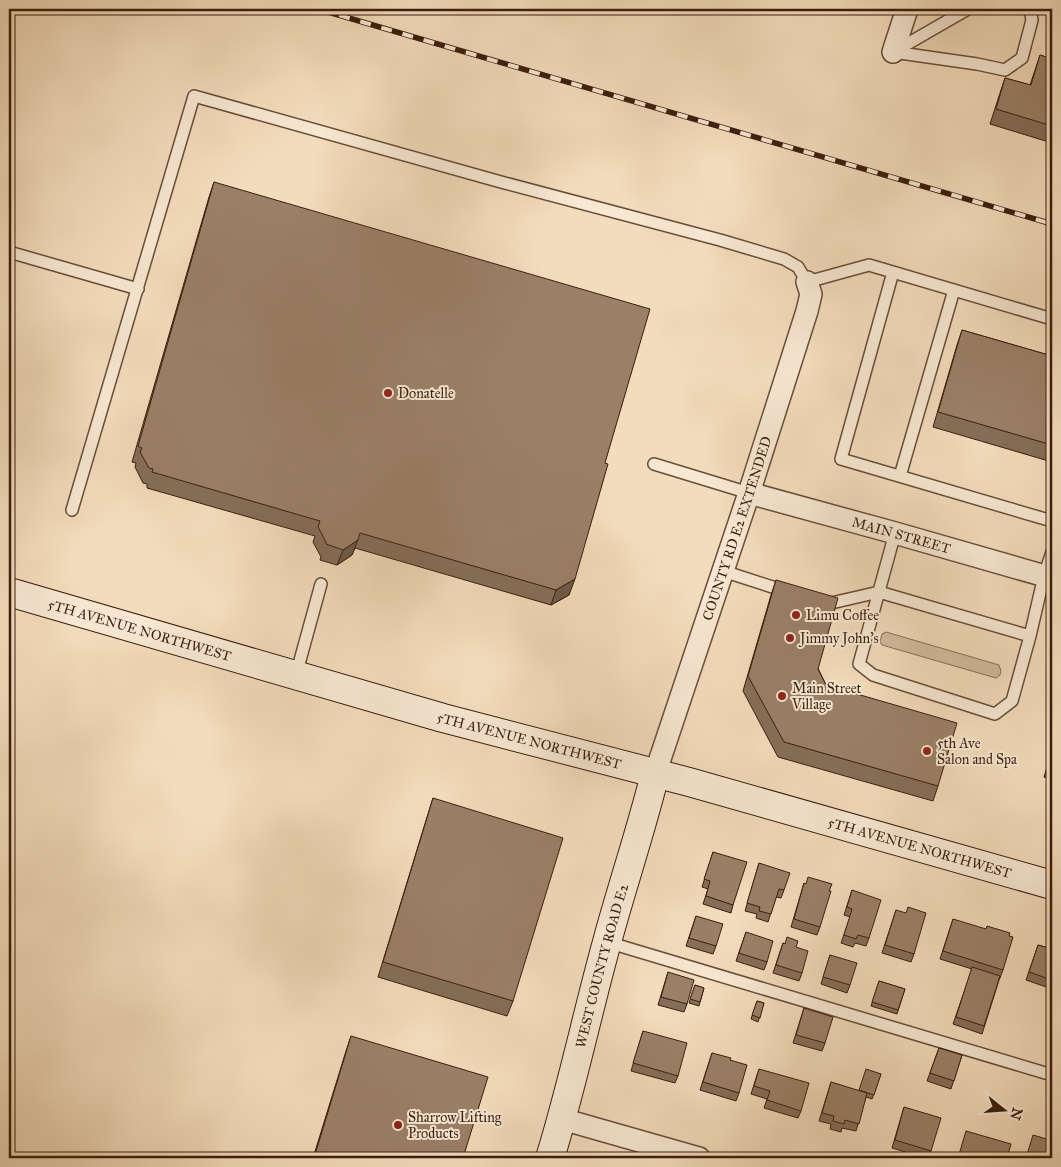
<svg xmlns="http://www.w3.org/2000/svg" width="1061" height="1167" viewBox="0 0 1061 1167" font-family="'IM FELL Great Primer',serif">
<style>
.grass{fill:#d4bc9e;stroke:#886c56}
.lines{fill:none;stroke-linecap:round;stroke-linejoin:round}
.lane-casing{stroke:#694d3a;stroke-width:14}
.street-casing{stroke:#694d3a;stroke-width:24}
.secondary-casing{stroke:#3b1d0e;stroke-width:30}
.lane{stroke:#f7e8d3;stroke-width:11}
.street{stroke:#f7e8d3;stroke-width:21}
.secondary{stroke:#f7e8d3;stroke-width:28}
.rail-casing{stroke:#3b1d0e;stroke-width:5.5}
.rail{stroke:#f7e8d3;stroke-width:4;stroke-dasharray:11;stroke-linecap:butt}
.wall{fill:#856e59;stroke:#3b1d0e}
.shaded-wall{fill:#6c5a49;stroke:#3b1d0e}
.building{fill:#9b8068;stroke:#3b1d0e}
.poi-dot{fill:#8f2418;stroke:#f7e8d3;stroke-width:2}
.labels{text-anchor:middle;stroke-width:4;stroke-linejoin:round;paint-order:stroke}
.poi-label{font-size:14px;fill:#3b1d0e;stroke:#f7e8d3;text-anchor:start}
.street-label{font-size:14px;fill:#3b1d0e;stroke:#f7e8d3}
</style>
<rect width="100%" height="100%" fill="#f3dcbc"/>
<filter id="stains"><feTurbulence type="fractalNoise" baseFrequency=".004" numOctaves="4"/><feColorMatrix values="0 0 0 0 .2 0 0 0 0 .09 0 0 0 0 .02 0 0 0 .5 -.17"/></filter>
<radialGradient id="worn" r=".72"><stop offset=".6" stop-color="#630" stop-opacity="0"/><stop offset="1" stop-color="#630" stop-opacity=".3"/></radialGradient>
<path class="grass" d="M 886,632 L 999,665 L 1001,671 L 1000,675 L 996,678 L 882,645 L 880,642 L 882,634 Z"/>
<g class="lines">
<defs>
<path id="lane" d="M 1050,9 L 1052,9
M 895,51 L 968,9
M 893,52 L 977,64 L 1005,70 L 1022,58 L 1032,20 L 1030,9
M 9,252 L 138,289
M 893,272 L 841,459 L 1052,521
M 654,464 L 749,493
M 900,476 L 954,290
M 72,510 L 194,96 L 501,182 L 720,240 L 784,259 L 798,267 L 807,282 L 869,265 L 1052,319
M 895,533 L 859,664 L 873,675 L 995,714 L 1012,701 L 1030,636 L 1044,576 L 1052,552
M 723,571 L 788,592
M 822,603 L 827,604 L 879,592 L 1030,636
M 296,675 L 321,584
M 607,942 L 1052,1075"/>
<g id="street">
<path d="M 893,52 L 907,9"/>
<path id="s1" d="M 749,493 L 895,533 L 1052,578"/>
<path id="s2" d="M 655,774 L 749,493 L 807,311 L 811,294 L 807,282"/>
<path d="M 562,1119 L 699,1158"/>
</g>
<g id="secondary">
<path id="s3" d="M 9,592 L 443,718 L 689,782 L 1052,885"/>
<path id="s4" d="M 550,1158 C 572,1087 587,1014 607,942 C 622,886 641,831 655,774"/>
</g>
</defs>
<use href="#lane" class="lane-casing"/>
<use href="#street" class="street-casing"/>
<use href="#secondary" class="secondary-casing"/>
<use href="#lane" class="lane"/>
<use href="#street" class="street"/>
<use href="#secondary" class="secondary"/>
<defs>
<path id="rail" d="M 318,9 L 1052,224"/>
</defs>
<use href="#rail" class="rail-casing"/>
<use href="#rail" class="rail"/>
</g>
<path class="wall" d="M 1040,55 L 1052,59 L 1052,143 L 990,124 L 1000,93 L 1005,78 L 1030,85 Z
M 214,182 L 605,463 L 569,595 L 551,605 L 355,548 L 352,555 L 337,565 L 320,560 L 321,557 L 313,542 L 315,536 L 147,488 L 147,484 L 143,483 L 135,467 L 136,463 L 132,462 L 209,197 Z
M 962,330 L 1052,356 L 1052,462 L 933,427 L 957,345 Z
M 776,580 L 826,685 L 938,786 L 933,801 L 778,757 L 743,691 L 771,595 Z
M 1052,751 L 1052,780 L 1044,777 Z
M 433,798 L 513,1001 L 507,1016 L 378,977 L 428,814 Z
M 713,852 L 733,905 L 731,913 L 703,904 L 708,889 L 702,887 Z
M 759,863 L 784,890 L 781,898 L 776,897 L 768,922 L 756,918 L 757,914 L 745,911 Z
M 804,883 L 805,884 L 820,927 L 817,935 L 791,927 Z
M 852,890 L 869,938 L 866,946 L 855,943 L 853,947 L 841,943 L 850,917 L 844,915 Z
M 896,910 L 914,954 L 911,962 L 882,953 Z
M 696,916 L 716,946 L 713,954 L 686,946 Z
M 953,919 L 1003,970 L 1000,978 L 1000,977 L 982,1034 L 953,1024 L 972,969 L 940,959 Z
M 746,932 L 767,962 L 764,970 L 736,961 Z
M 783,943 L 796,947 L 802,973 L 799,981 L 773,973 Z
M 1038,945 L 1052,949 L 1052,989 L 1026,980 Z
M 830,955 L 850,985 L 847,993 L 821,984 Z
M 668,972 L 687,1004 L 684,1012 L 658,1005 Z
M 879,981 L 905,989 L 897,1014 L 871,1006 Z
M 695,985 L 704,988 L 699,1006 L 689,1003 Z
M 757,1001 L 764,1003 L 758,1022 L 751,1019 Z
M 804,1008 L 825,1043 L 822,1051 L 793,1043 Z
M 643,1031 L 678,1076 L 675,1083 L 631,1071 Z
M 351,1036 L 463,1158 L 313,1158 L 346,1051 Z
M 939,1048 L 962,1055 L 951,1089 L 927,1081 Z
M 712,1053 L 730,1060 L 739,1093 L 736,1101 L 700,1090 Z
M 759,1069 L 801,1111 L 798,1118 L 764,1108 L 767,1099 L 751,1094 Z
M 881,1074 L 872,1099 L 866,1097 L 856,1131 L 842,1128 L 841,1132 L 830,1129 L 831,1124 L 819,1121 L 831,1082 L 858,1091 Z
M 904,1107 L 931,1151 L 928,1158 L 925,1158 L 892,1148 Z"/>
<path class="shaded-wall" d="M 358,540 L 352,555 L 337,565 L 343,550 Z
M 575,579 L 569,595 L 551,605 L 556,590 Z"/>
<path class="building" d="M 1040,55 L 1052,59 L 1052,126 L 996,109 L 1005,78 L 1031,85 Z
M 214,182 L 650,309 L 605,463 L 608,464 L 575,579 L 556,590 L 360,533 L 358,540 L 343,550 L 326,544 L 326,542 L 318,527 L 320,521 L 152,472 L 153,469 L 149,468 L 140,452 L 142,448 L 138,446 Z
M 962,330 L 1052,356 L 1052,445 L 938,412 Z
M 776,580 L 838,598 L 818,669 L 826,685 L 957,723 L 938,786 L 784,742 L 748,676 Z
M 1052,754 L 1052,763 L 1050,762 Z
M 433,798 L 563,838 L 513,1001 L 383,962 Z
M 713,852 L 747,862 L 733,905 L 706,896 L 710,881 L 704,879 Z
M 759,863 L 790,873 L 784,890 L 779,889 L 771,914 L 759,911 L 760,907 L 747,903 Z
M 808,877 L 832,884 L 829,891 L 831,891 L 820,927 L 794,919 L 804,883 L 806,884 Z
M 852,890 L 881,900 L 869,938 L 858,935 L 856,939 L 844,935 L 852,909 L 847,907 Z
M 908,907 L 926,913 L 914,954 L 885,945 L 896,910 L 906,913 Z
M 696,916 L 723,924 L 716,946 L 689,938 Z
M 953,919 L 986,929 L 987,926 L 1010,933 L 1009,936 L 1013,937 L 1003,970 L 943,951 Z
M 746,932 L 773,941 L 767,962 L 739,953 Z
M 787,937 L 798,941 L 796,947 L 808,951 L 802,973 L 776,965 L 783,943 L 785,944 Z
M 1038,945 L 1052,949 L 1052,980 L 1029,972 Z
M 830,955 L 857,963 L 850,985 L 823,977 Z
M 972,967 L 1000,976 L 984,1026 L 956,1017 Z
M 668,972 L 694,980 L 687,1004 L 661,997 Z
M 879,981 L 905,989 L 898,1010 L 872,1002 Z
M 695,985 L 704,988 L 700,1002 L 690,999 Z
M 757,1001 L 764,1003 L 760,1018 L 752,1015 Z
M 804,1008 L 833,1017 L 825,1043 L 796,1035 Z
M 643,1031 L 687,1043 L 678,1076 L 633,1063 Z
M 351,1036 L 488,1077 L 463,1158 L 455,1158 L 433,1152 L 431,1158 L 314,1158 Z
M 939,1048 L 962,1055 L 954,1081 L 930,1073 Z
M 712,1053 L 731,1058 L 730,1060 L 747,1065 L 739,1093 L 703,1082 Z
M 759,1069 L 809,1083 L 801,1111 L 767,1100 L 770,1091 L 754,1086 Z
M 866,1069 L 881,1074 L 874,1095 L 859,1090 Z
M 831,1082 L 867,1093 L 859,1124 L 845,1120 L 844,1124 L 833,1121 L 834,1116 L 822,1113 Z
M 904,1107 L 941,1118 L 931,1151 L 895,1140 Z
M 966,1131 L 1011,1144 L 1007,1158 L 958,1158 Z
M 1033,1135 L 1050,1140 L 1047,1152 L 1052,1154 L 1052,1158 L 1026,1158 Z"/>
<g class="poi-dot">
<circle cx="388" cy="393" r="5"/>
<circle cx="796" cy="615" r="5"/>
<circle cx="790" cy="638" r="5"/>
<circle cx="782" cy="696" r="5"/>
<circle cx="927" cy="751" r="5"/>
<circle cx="398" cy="1125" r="5"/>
</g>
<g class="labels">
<g class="poi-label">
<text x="398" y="398">Donatelle</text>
<text x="806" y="620">Limu Coffee</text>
<text x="800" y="643">Jimmy John's</text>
<text x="792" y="693">Main Street<tspan x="792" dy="16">Village</tspan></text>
<text x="937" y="748">5th Ave<tspan x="937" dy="16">Salon and Spa</tspan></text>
<text x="408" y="1122">Sharrow Lifting<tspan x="408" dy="16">Products</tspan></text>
</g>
<g class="street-label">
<text dy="5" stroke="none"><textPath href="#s2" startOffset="259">COUNTY RD E2 EXTENDED</textPath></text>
<text dy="5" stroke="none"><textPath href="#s1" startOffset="158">MAIN STREET</textPath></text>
<text dy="5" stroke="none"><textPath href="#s3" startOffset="136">5TH AVENUE NORTHWEST</textPath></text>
<text dy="5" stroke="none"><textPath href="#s3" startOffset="541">5TH AVENUE NORTHWEST</textPath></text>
<text dy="5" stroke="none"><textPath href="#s3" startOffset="946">5TH AVENUE NORTHWEST</textPath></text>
<text dy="5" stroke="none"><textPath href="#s4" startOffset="199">WEST COUNTY ROAD E2</textPath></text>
</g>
</g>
<rect width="1061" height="1167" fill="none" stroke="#f3dcbc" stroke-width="30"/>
<rect x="10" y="10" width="1041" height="1147" fill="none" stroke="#3b1d0e" stroke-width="2.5"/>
<rect x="15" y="15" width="1031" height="1137" fill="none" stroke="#3b1d0e"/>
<g transform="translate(1004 1110) rotate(107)" stroke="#f7e8d3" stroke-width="4" paint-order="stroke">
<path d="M0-4L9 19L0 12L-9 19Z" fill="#3b1d0e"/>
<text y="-8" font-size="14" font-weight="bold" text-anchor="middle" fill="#3b1d0e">N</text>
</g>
<rect width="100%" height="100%" filter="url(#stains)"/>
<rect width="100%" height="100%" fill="url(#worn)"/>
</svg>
